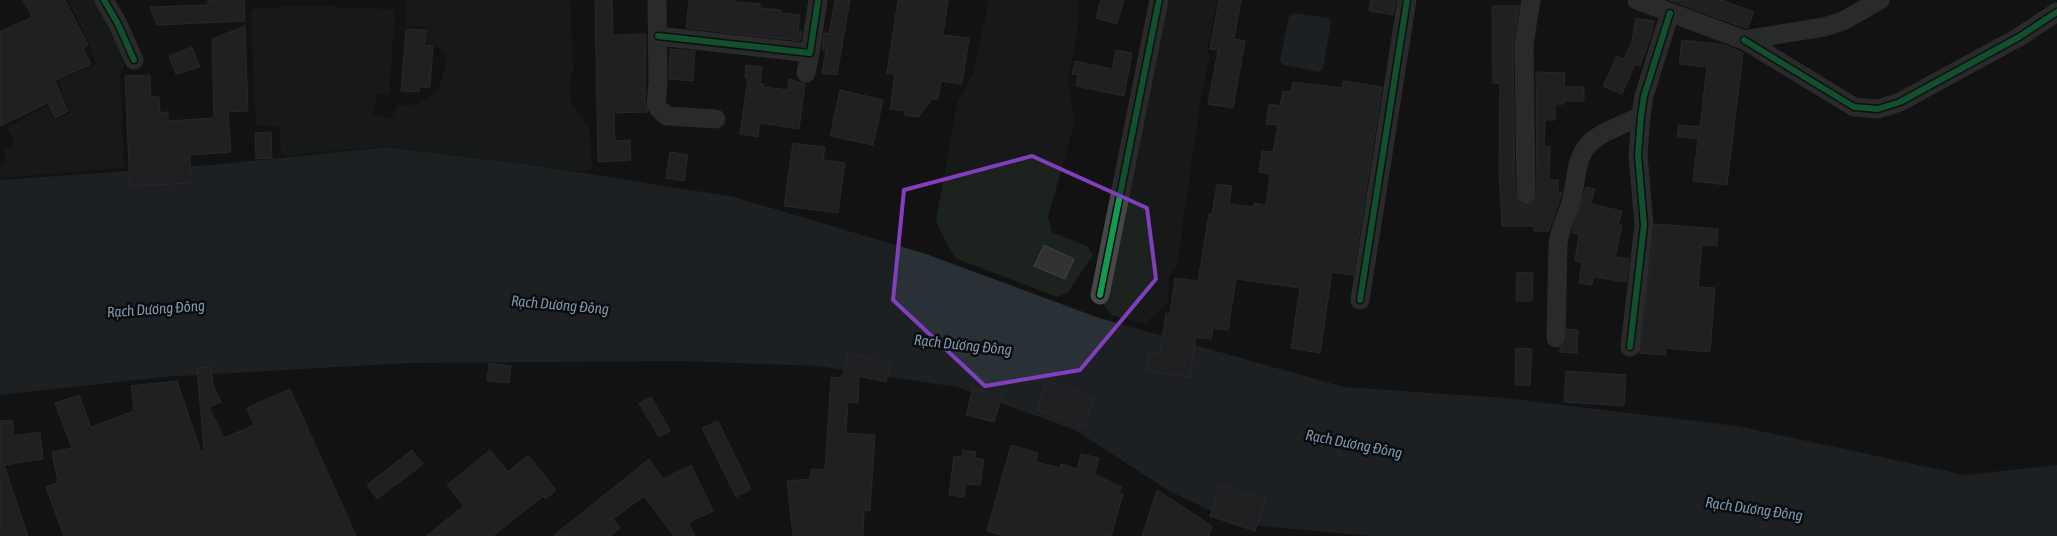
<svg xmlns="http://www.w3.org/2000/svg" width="2057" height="536" viewBox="0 0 2057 536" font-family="'Asap Condensed',sans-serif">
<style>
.green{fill:#1c221d}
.water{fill:#293136}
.building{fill:#323235;stroke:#414246}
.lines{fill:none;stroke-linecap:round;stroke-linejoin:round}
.street{stroke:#46474a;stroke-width:19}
.cycleway-casing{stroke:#0c0c0e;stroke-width:9}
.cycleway{stroke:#139951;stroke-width:6}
.marked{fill:none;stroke:#813fbd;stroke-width:4;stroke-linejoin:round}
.labels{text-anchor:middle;stroke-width:5;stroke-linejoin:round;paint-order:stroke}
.water-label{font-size:15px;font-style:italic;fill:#7b96ad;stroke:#0c0c0e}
</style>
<rect width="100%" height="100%" fill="#121212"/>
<path class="green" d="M 68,0 L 97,0 L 127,61 L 120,74 L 124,168 L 0,178 L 0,166 L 7,162 L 3,150 L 14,145 L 14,142 L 7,127 L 46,107 L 55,120 L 70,113 L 59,81 L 95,64 L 90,45 Z
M 406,0 L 570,0 L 573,69 L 569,82 L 571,102 L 589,127 L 592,168 L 587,172 L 387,146 L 283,156 L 281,154 L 279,128 L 276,126 L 256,125 L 254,81 L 256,76 L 253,72 L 251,12 L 255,8 L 336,5 L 339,8 L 393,9 L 395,12 L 389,94 L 378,94 L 373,112 L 374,115 L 391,118 L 399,104 C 407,107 410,106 418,103 C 443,93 441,82 447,57 C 444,49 435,45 427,44 L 426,28 L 406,26 Z
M 989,0 L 1078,0 L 1078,26 L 1068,81 L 1075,121 L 1048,217 L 1052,232 L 1087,246 L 1093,255 L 1068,292 L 1057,297 L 955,258 L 940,231 L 936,220 L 958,100 L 973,74 Z
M 1161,0 L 1217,0 L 1207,50 L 1210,56 L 1200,102 L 1177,265 L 1169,277 L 1168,303 L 1144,324 L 1112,315 L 1104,306 Z"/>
<path class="water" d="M 1294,13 L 1329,18 L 1331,22 L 1323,69 L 1319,72 L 1283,65 L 1280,60 L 1289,16 Z
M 387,147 L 540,166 L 734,197 L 926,254 L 1099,318 L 1344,387 L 1505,398 L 1737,426 L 1965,475 L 2057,465 L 2057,536 L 1370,536 L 1239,524 L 1171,492 L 1075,430 L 957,387 L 818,366 L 682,361 L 408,363 L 163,377 L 0,395 L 0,180 L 212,165 Z"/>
<path class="building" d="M 23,0 L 65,0 L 88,45 L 83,48 L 91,64 L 55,81 L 68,111 L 55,118 L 48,103 L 0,126 L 0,32 L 32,17 Z
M 208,0 L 244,0 L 245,21 L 157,25 L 150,7 L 208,5 Z
M 595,0 L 612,0 L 613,35 L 646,34 L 645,103 L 648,112 L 614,113 L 615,141 L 630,140 L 631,160 L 598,162 Z
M 689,0 L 734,0 L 734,2 L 760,4 L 760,8 L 781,10 L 781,13 L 800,15 L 798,31 L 802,32 L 800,41 L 686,28 Z
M 835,0 L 850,0 L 837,75 L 822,73 L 826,51 L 822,50 L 824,33 L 829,34 Z
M 898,0 L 948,0 L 943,35 L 969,38 L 962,84 L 941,81 L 938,99 L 932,99 L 918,117 L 904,115 L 905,111 L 890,109 L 895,74 L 887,73 Z
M 1101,0 L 1124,0 L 1117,24 L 1096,18 Z
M 1219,0 L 1241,0 L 1234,39 L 1245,41 L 1233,108 L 1208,104 L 1218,50 L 1210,49 Z
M 1371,0 L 1396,0 L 1393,15 L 1369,11 Z
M 1669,0 L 1721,0 L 1754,12 L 1748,28 L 1745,28 Z
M 1492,6 L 1519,6 L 1513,44 L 1515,194 L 1521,204 L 1532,203 L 1537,194 L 1536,72 L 1565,73 L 1564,87 L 1584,87 L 1584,101 L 1564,101 L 1564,104 L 1555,104 L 1555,120 L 1545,120 L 1544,146 L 1550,147 L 1549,180 L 1558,180 L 1558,192 L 1562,192 L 1549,231 L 1534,231 L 1534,226 L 1502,226 L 1499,169 L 1500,83 L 1493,83 Z
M 1636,18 L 1654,21 L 1651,35 L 1640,66 L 1635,64 L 1622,94 L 1603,86 L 1617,56 L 1624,59 L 1632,42 Z
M 245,26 L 248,111 L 228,112 L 231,152 L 190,155 L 191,183 L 130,186 L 125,76 L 150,75 L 151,97 L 159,97 L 160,113 L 168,112 L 168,121 L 214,118 L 212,39 Z
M 406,29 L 426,30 L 425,45 L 433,46 L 430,88 L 420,87 L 419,92 L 401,91 Z
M 1682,40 L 1725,45 L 1743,53 L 1727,185 L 1693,181 L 1698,139 L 1677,136 L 1679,125 L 1700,127 L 1707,67 L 1679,64 Z
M 192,47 L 200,67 L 176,74 L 169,56 Z
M 670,49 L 695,51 L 693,81 L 669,79 Z
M 1116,50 L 1132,53 L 1124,96 L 1076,86 L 1078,75 L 1072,74 L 1075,61 L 1112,69 Z
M 746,65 L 762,67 L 760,84 L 764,84 L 763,87 L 788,90 L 789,79 L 805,84 L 799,129 L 760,123 L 758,137 L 740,134 L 748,78 L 745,78 Z
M 1343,81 L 1382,87 L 1353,275 L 1332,272 L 1320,353 L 1291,348 L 1300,288 L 1236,279 L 1228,330 L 1213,328 L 1211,339 L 1196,337 L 1190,377 L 1146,371 L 1149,352 L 1160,354 L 1166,313 L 1170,314 L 1175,278 L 1198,281 L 1209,214 L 1212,214 L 1217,184 L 1232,186 L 1229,204 L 1253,207 L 1254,203 L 1266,205 L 1270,174 L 1259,172 L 1262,151 L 1273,152 L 1278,125 L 1266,124 L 1269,104 L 1280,106 L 1283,91 L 1291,92 L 1293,82 L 1342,88 Z
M 840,90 L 883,100 L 873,145 L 830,136 Z
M 271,132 L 272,158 L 256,159 L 255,133 Z
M 793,143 L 825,147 L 823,160 L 845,163 L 838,213 L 784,206 Z
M 670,152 L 688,155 L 684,181 L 666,178 Z
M 1586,187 L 1595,189 L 1591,204 L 1622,211 L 1618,225 L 1622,225 L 1615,257 L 1629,259 L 1626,282 L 1593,277 L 1592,285 L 1579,283 L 1582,262 L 1575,261 L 1579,234 L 1572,233 Z
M 1655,224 L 1718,229 L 1717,246 L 1702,245 L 1698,287 L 1715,288 L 1710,352 L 1666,348 L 1665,355 L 1639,353 Z
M 1044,245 L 1074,259 L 1065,279 L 1034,266 Z
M 1517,272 L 1533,273 L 1532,301 L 1516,301 Z
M 1567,329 L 1578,330 L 1577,353 L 1560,352 L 1560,348 L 1566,343 Z
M 1516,348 L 1532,349 L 1530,385 L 1515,385 Z
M 848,353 L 890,364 L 886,382 L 859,376 L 858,403 L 848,402 L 846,433 L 875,435 L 870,511 L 864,510 L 863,536 L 793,536 L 787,481 L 810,479 L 811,469 L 825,470 L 831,377 L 842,378 Z
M 489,363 L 511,366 L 509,383 L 487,381 Z
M 211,367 L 213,385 L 221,402 L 209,407 L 224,438 L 254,425 L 247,408 L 290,389 L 356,536 L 64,536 L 46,487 L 58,482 L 52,452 L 72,448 L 55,403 L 79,395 L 91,427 L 134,411 L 131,386 L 177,381 L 201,452 L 204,451 L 197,368 Z
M 1566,371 L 1626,375 L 1624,406 L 1564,402 Z
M 1047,381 L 1094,398 L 1083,427 L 1037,410 Z
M 973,388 L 1002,396 L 994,422 L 966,415 Z
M 651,397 L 670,431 L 659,437 L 639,403 Z
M 12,420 L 14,436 L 40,432 L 43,459 L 4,465 L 28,536 L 0,536 L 0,421 Z
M 718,421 L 751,489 L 736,497 L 702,428 Z
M 1011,445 L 1038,453 L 1036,462 L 1060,468 L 1061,464 L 1077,469 L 1081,454 L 1099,458 L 1095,474 L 1121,487 L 1119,493 L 1123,494 L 1111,536 L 1005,536 L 987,531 Z
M 412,450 L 423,464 L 377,499 L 367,485 Z
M 490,450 L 508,472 L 528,455 L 556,490 L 546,499 L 543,496 L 493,536 L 426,536 L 464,506 L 447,485 Z
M 963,450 L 976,452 L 975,458 L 984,460 L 980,485 L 966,484 L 964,497 L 949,495 L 954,456 L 962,457 Z
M 649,459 L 663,479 L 691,465 L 713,511 L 688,523 L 695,536 L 674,536 L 644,496 L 613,519 L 620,528 L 610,536 L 553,536 Z
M 1221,485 L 1265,500 L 1255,531 L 1210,516 Z
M 1157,490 L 1212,526 L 1209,536 L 1142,536 Z"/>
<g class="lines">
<path class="street" d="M 104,0 L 118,24 L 134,60
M 657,0 L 658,82 L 656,104 L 659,109 L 667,116 L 716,119
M 1637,0 L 1744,40 L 1824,27 L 1843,21 L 1880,0
M 658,36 L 810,53 L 818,0
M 1744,40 L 1854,107 L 1878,109 L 1900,102 L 2019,37 L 2057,12
M 806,73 L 810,53
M 1526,194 L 1524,44 L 1531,0
M 1100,295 L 1159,0
M 1360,300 L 1407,0
M 1556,338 L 1558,243 C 1560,228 1567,216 1571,202 C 1576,186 1575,160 1587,146 C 1599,132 1625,124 1641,116
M 1630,347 L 1644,225 L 1638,155 L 1641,116 L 1644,96 L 1670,13"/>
<defs>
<path id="cycleway" d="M 104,0 L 118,24 L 134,60
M 658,36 L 810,53 L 818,0
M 1744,40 L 1854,107 L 1878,109 L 1900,102 L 2019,37 L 2057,12
M 1100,295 L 1159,0
M 1360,300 L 1407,0
M 1630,347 L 1644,225 L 1638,155 L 1641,116 L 1644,96 L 1670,13"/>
</defs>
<use href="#cycleway" class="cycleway-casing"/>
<use href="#cycleway" class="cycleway"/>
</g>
<path d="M0 0H2057V536H0ZM 1032,156 L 1147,208 L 1156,279 L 1080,370 L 985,386 L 893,300 L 904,190 Z" fill="#121212" fill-opacity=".55" fill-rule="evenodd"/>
<path class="marked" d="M 1032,156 L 1147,208 L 1156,279 L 1080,370 L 985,386 L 893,300 L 904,190 Z"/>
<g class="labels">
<g class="water-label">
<text transform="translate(560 305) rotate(5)" y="5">Rạch Dương Đông</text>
<text transform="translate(156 309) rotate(-4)" y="5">Rạch Dương Đông</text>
<text transform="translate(963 345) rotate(6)" y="5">Rạch Dương Đông</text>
<text transform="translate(1354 444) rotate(11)" y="5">Rạch Dương Đông</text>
<text transform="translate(1754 509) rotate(8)" y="5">Rạch Dương Đông</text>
</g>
</g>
</svg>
